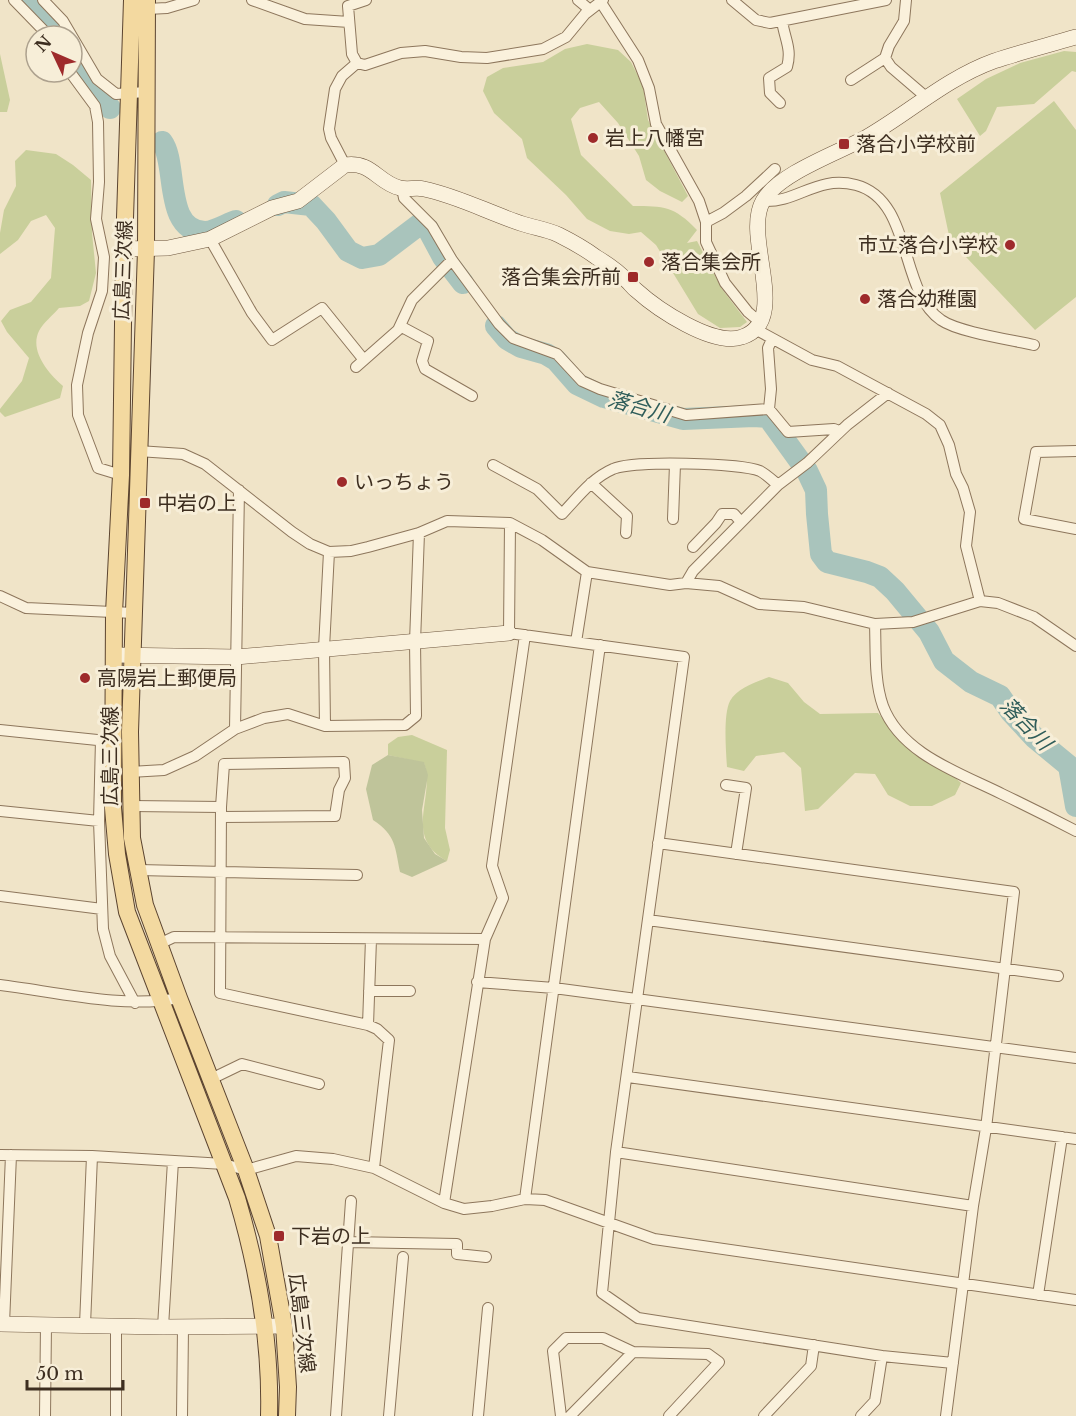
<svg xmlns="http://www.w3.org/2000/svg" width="1076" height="1416" viewBox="0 0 1076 1416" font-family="'Libre Baskerville','Noto Sans JP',serif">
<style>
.green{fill:#c9cf9b}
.cemetery{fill:#bfc49a}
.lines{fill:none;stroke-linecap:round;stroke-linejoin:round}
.river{stroke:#a9c4bc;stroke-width:22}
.street-casing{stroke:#8d765c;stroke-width:12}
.secondary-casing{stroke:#6f573f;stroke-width:16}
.primary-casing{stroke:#5b4430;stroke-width:18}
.street{stroke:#faf1dc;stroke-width:10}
.secondary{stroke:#faf1dc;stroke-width:15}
.primary{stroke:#f3d9a0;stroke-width:16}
.poi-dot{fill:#9e2a2b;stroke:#f7eed8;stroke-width:2}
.labels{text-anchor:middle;stroke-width:6;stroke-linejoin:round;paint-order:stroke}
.poi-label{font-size:20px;fill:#3d2e20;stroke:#f7eed8;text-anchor:start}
.street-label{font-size:20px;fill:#3d2e20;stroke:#f7eed8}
.water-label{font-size:21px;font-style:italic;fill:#2f5d5a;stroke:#f7eed8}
</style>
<rect width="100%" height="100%" fill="#f0e4c8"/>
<path class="green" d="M 587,44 L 618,50 L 631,62 L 643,86 L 648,120 L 688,196 L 682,202 L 660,191 L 646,180 L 639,156 L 618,123 L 599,102 L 580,108 L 571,119 L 581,155 L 633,206 C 664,206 674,206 697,230 L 687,243 L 697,241 L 722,289 L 747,322 L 740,327 L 720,328 L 698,314 L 656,245 L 641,232 L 629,234 L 610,231 L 587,219 L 566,195 L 527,158 L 522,139 L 494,113 L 483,91 L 487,77 L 503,68 L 543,62 L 565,49 Z
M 1064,51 L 1076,52 L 1076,72 L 1072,71 L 1034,104 L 997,107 L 986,131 L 980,136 L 957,99 L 986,79 L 1020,63 Z
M 0,54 L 10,100 L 7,112 L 0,112 Z
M 1054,101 L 1076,130 L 1076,297 L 1035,330 L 950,240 L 940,193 Z
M 26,150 L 56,154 L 73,165 L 91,180 L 92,233 L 96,273 L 89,301 L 80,306 L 59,308 C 53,315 43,323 39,331 C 29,351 49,374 63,386 L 60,398 L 5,417 L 0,412 L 0,409 L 22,381 L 29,358 L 7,332 L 1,321 L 10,310 L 31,302 L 51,278 L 55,228 L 46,215 L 31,221 L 18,240 L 0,254 L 0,233 L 4,210 L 16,186 L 15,161 Z
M 769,677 L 788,683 L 804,702 L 820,714 L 878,713 C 901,741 935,757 961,783 L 955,795 L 932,806 L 910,806 L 888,795 L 875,774 L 855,773 L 818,809 L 805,811 L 801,768 L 784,752 L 756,756 L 744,771 L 727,767 C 726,752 723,714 730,701 C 737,688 756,682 769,677 Z
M 412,735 L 447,750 L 445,828 L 450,850 L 447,861 C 402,836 436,798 424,763 L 388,755 L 388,744 L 398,737 Z"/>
<path class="cemetery" d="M 388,755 L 424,762 L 428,775 L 422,810 L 424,838 L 435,854 L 447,861 L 412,877 L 400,872 C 395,847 396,835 373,820 L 366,789 L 372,765 Z"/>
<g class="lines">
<path class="river" d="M 27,0 L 62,36
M 72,56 L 91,89 L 110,108
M 162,142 C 178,163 163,231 205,232 C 214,232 227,224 236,221
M 278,205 L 284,202 L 311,205 L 326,221 L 348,251 L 362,258 L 379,255 L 420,224 L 428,229 L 443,257 L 463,283
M 496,326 L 507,339 L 521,347 L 546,354 L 556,360 L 577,384 L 604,397 L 683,419 L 754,416 L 768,417 L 807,471 L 816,490 L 817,514 L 821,554 L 827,562 L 867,572 L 880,577 L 895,591 L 929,632 L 944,661 L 971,682 L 1000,696 L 1011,712 L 1035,738 L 1069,766 L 1076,806"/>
<defs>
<path id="street" d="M 14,0 L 49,36
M 43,0 L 63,21 L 97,79 L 116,94 L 146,92
M 252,0 L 305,19 L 349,22
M 366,0 L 348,6 L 352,54 L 357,63 L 365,65 L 401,53 L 425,51 L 461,57 L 487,58 L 543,49 L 566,37 L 585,14 L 603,0
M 578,0 L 590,10
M 732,0 L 756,20 L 770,23 L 886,0
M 906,0 L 904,21 L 889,46 L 885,58 L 891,67 L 926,97
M 600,1 L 638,60 L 649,88 L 656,124 L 699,201 L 706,222 L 706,242 L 725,283 L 748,312 L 760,322
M 147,9 L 167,8 L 194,0
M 70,72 L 95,106 L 98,122 L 99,182 L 96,219 L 104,257 L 102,291 L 88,333 L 77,385 L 78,415 L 98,468 L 121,475
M 851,80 L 885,58
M 780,103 L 770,93 L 769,78 L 787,67 C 792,49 785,40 782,21
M 345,165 L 331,138 L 329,129 L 335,89 L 342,76 L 357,63
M 402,188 L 404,198 L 432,226 L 452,260 L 499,324 L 513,338 L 557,354 L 582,381 L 600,389 L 686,415 L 769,409 L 788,432 L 834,429 L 839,431
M 763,201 C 798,203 816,175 856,185 C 913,200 899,292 941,320 C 958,332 1012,340 1034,345
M 706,222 L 723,213 L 746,196 L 775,169
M 210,239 L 252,313 L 272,340 L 322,308 L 364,360
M 400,326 L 428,341 L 422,361 L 425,369 L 472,396
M 755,329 L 812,360 L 837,366 L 926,414 L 940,425 L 949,445 L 956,474 L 963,488 L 970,512 L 966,546 L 980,601
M 356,367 L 398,330 L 412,300 L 452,260
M 769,409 L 771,389 L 768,348 L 772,339
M 138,451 L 183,454 L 205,464 L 292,532 L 310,544 L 329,552 L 351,551 L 368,547 L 419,533 L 447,521 L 510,523 L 542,540 L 587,572 L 670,585 L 686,583 L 719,586 L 759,604 L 804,607 L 875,624 L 913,622 L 980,601 L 998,603 L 1034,617 L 1076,646
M 1076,451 L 1036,452 L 1024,519 L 1076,529
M 493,465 L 537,489 L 562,514 C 578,497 592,478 613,469 C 631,460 742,463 760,471 C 766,474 772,480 778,485
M 591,483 L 627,516 L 626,533
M 673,519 L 675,464
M 510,523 L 509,633 L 684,657 L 616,1152 L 602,1293 L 638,1318 L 882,1356 L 953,1363
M 693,547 L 716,523 L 722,514 L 734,514 L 741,522
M 686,583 L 693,571 L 778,485 L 807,463 L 847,425 L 888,393
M 0,596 L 26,608 L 134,613
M 875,624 C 876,650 874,681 883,706 C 901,754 960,773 1002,794 C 1027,806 1051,818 1076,831
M 576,642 L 587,572
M 325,726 L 324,648 L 329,552
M 235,729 L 239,490
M 0,730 L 107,741
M 101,740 L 99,821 L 103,929 L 110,956 L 135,1003
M 130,772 L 164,770 L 195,756 L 235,729 L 264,718 L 288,714 L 325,726 L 405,725 L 416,716 L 415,642 L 419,533
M 726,785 L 746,788 L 736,854
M 131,806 L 221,807
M 0,811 L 99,821
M 221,817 L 335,816 L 339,790 L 345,778 L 344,762 L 224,764 L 221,807 L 220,993 L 368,1025 L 377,1029 L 389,1040 L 374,1168
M 658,843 L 1014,892 L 986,1128 L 973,1206 L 946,1416
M 139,870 L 357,875
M 0,896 L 102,909
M 648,920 L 1058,976
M 159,944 L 174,937 L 485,939
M 477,982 L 554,988 L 1076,1058
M 0,985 C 56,992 124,1009 179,998
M 369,991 L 410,991
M 368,1025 L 371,939
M 628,1077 L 1076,1139
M 211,1079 L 242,1064 L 319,1084
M 616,1152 L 973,1206
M 0,1155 L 92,1156 L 224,1164 L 246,1170 L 296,1156 L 333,1159 L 374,1168 L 444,1203 L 464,1209 L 492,1206 L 525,1199 L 545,1200 L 654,1239 L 1076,1300
M 525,1199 L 600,645
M 444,1203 L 485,939 L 503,898 L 492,866 L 525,635
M 348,1242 L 457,1244 L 457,1254 L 486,1257
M 1038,1295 L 1062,1137
M 4,1324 L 11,1155
M 85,1325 L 92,1156
M 163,1327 L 173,1161
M 45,1416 L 46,1324
M 116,1416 L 116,1326
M 182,1416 L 183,1327
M 336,1416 L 351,1201
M 389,1416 L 403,1257
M 478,1416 L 488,1308
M 561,1416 L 553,1351 L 566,1338 L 603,1338 L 633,1352
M 570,1416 L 633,1352 L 708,1354 L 719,1362 L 669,1416
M 764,1416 L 811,1366 L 814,1345
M 861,1416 L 875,1401 L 882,1356"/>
<path id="secondary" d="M 124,249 L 168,248 L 210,239 L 272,208 L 298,201 L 345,165 C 372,161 378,183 400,188 C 408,190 416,187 424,189 C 458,196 489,213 523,224 C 535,228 547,229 559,235 C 571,241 585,249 596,257 C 606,263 618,271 626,280 C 630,283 632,287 636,290 C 657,309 713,347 742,337 C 792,321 742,237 763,201 C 779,173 838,153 867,137 C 910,112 947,78 994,61 C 1021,52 1049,45 1076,37
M 114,655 L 236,657 L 509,633
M 0,1324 L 163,1327 L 284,1326"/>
<path id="primary" d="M 132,0 L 124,249 L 121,475 L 114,613 L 113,808 L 117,854 L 127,912 L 237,1198 C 258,1269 271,1342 269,1416
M 147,0 L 146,250 L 130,732 L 132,838 L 145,905 L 179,998 L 246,1170 L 268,1236 L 284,1326 L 288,1387 L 287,1416"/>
</defs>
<use href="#street" class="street-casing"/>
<use href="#secondary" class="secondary-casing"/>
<use href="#primary" class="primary-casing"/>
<use href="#street" class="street"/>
<use href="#secondary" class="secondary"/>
<use href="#primary" class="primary"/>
</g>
<g class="poi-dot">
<circle cx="593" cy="138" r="6"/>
<rect x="838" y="138" width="12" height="12" rx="3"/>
<circle cx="1010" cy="245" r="6"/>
<circle cx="649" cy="262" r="6"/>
<rect x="627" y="271" width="12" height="12" rx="3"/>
<circle cx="865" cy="299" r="6"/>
<circle cx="342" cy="482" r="6"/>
<rect x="139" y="497" width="12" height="12" rx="3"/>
<circle cx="85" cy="678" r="6"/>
<rect x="273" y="1230" width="12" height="12" rx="3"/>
</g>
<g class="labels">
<g class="poi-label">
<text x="605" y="145">岩上八幡宮</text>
<text x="856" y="151">落合小学校前</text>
<text x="998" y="252" text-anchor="end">市立落合小学校</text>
<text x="661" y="269">落合集会所</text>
<text x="621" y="284" text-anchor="end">落合集会所前</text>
<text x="877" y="306">落合幼稚園</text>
<text x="354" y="489">いっちょう</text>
<text x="157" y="510">中岩の上</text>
<text x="97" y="685">高陽岩上郵便局</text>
<text x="291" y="1243">下岩の上</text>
</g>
<g class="street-label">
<text transform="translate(123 270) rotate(-88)" y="7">広島三次線</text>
<text transform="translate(110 756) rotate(-90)" y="7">広島三次線</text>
<text transform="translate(302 1323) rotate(83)" y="7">広島三次線</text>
</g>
<g class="water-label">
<text transform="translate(639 407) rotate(16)" y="7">落合川</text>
<text transform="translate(1026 724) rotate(46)" y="7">落合川</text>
</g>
</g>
<g transform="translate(54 54) rotate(314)"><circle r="28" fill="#f7eed8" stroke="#ada18e" stroke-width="1.5"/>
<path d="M0-4.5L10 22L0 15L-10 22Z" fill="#9e2a2b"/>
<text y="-9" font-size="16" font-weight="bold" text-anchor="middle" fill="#3d2e20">N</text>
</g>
<path d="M27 1380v9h96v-9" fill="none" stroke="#3d2e20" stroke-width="3"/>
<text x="36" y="1380" font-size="18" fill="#3d2e20" stroke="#f7eed8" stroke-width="4.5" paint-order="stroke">50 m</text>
</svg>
